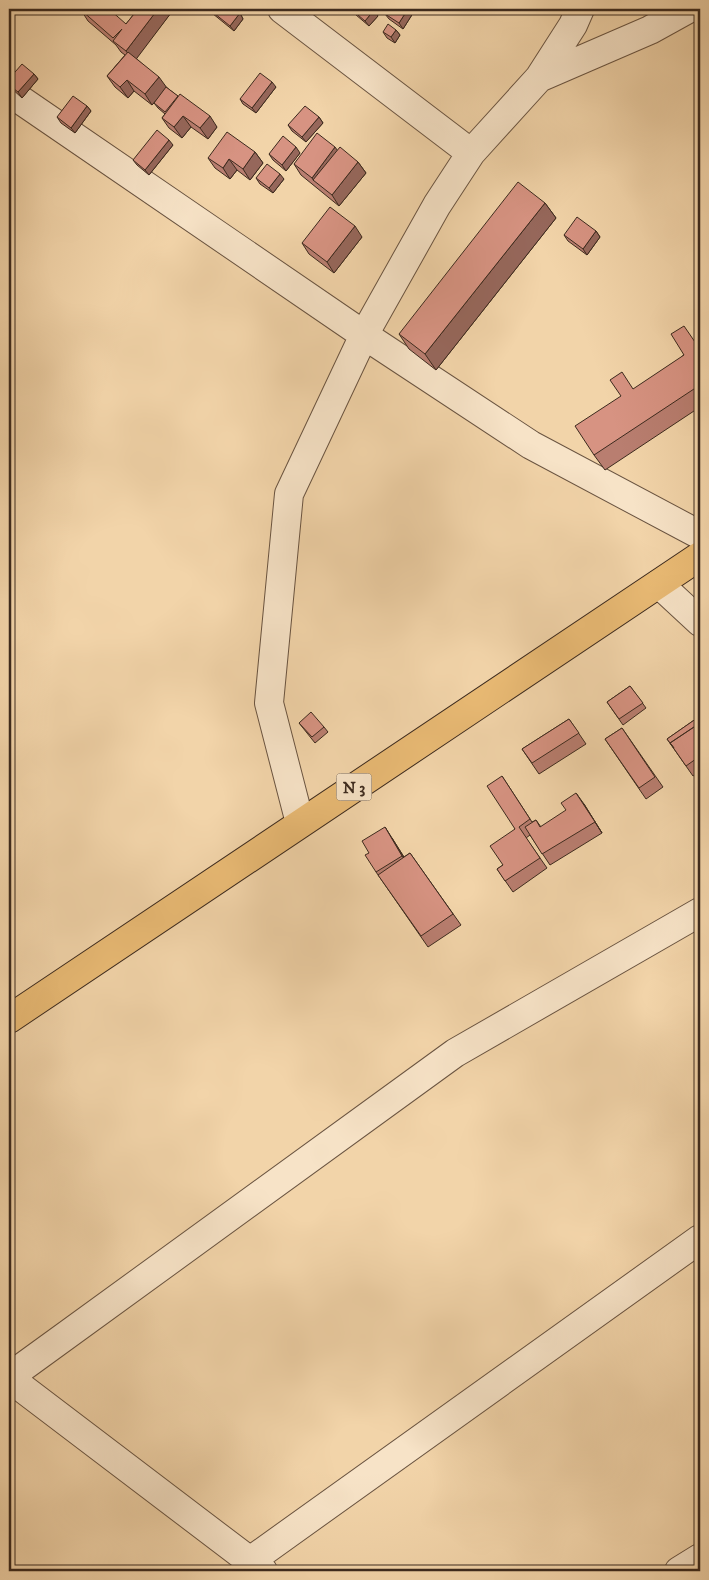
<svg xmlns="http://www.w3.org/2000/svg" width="709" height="1580" viewBox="0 0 709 1580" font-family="'IM FELL DW Pica',serif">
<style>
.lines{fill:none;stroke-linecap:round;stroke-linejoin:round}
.minor-casing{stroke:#6a5441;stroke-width:30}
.major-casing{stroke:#3c2a1e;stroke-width:30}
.minor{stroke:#f7e3c7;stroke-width:28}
.major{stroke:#e9ba74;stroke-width:28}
.wall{fill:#b97e70;stroke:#3c2a1e}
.shaded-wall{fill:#96675b;stroke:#3c2a1e}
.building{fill:#d79382;stroke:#3c2a1e}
.labels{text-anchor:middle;stroke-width:4;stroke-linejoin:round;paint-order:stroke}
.shield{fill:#f7e3c7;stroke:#746251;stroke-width:1}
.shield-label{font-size:16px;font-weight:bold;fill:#3c2a1e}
</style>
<rect width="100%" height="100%" fill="#f2d4a9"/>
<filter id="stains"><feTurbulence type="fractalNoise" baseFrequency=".004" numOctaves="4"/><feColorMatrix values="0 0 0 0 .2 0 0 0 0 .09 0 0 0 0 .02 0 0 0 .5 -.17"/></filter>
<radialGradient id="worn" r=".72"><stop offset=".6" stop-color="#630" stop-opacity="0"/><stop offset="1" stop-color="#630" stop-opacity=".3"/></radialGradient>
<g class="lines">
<defs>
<path id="minor" d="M 282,9 L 471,153
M 539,78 L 650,30 L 688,9
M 9,92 L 364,335 L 531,445 L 700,535
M 659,584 L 700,622
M 300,823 L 269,703 L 289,494 L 364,335 L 437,205 L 471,153 L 539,78 L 573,25 L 580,9
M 9,1377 L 455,1053 L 700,912
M 9,1378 L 263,1571
M 250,1561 L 700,1239
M 679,1571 L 700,1558"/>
<path id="major" d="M 9,1019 L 700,556"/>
</defs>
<use href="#minor" class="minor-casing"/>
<use href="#major" class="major-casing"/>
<use href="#minor" class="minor"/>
<use href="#major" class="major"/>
</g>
<path class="wall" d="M 138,9 L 174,9 L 136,58 L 166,87 L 217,127 L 208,139 L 191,127 L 182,138 L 169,128 L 162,118 L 165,114 L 158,108 L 154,103 L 152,105 L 134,91 L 128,98 L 115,87 L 107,76 L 125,55 L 121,52 L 116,45 L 88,21 L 81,10 L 126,24 Z
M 207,9 L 234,9 L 240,13 L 243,19 L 234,31 Z
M 349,9 L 373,9 L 378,16 L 369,26 Z
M 389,9 L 415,9 L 415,10 L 403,29 L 389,19 L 385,14 Z
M 396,30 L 400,35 L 395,43 L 387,38 L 383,32 Z
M 34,74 L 38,79 L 22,98 L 9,86 L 9,79 Z
M 276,87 L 256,113 L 243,104 L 240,99 Z
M 87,106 L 91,111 L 75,133 L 61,123 L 57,117 Z
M 319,117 L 323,123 L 306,142 L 292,131 L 288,125 Z
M 173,145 L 149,175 L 137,165 L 133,160 Z
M 337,151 L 358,162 L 366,173 L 339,206 L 301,175 L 294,164 Z
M 255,152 L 263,163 L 250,180 L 237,170 L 230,179 L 215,168 L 208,158 Z
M 300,153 L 286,171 L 273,160 L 269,154 Z
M 256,178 L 284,179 L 273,193 L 260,184 Z
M 545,203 L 556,218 L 436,370 L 409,349 L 399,334 Z
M 596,231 L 600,237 L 587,255 L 568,241 L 564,235 Z
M 362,237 L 334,273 L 309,254 L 302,243 Z
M 700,339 L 700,407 L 605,470 L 594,455 L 695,342 Z
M 630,686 L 646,708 L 623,725 L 607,702 Z
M 700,716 L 700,772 L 693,776 L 667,739 Z
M 569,719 L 586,744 L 539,774 L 522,749 Z
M 299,723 L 324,727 L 328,732 L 315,743 Z
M 622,728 L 663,787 L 646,799 L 605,739 Z
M 502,776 L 532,822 L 536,820 L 541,827 L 584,804 L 602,833 L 550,865 L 530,835 L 526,838 L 547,868 L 513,892 L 497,869 L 503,865 L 515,829 Z
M 392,838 L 404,857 L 410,853 L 461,925 L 428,947 L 376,872 Z"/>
<path class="shaded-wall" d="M 158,9 L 174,9 L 134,62 L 126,51 Z
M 408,9 L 415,9 L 415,10 L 403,29 L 399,23 Z
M 374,10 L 378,16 L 369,26 L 365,21 Z
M 240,13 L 243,19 L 234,31 L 230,26 Z
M 396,30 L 400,35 L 395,43 L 391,37 Z
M 34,74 L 38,79 L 22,98 L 18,92 Z
M 159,77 L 167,88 L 152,105 L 145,94 Z
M 127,80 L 134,91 L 128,98 L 120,87 Z
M 272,82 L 276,87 L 256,113 L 252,108 Z
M 87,106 L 91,111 L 75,133 L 71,128 Z
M 183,116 L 191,127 L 182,138 L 174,127 Z
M 210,116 L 217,127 L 208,139 L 200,128 Z
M 319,117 L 323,123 L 306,142 L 302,137 Z
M 169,140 L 173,145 L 149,175 L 145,170 Z
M 296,147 L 300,153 L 286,171 L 282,165 Z
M 335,147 L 343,158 L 314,181 L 312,178 Z
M 255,152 L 263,163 L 250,180 L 243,169 Z
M 229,159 L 237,170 L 230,179 L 223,168 Z
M 358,162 L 366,173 L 339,206 L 332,195 Z
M 280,174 L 284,179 L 273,193 L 269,188 Z
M 545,203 L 556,218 L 436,370 L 425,354 Z
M 355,226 L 362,237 L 334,273 L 327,262 Z
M 596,231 L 600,237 L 587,255 L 583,249 Z
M 576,793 L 584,804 L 602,833 L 595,822 Z
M 385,827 L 392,838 L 410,867 L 402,856 Z"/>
<path class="building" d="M 82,9 L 109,9 L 126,24 L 138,9 L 158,9 L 126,51 L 113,41 L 122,29 L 113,38 L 81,10 Z
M 209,9 L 234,9 L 240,13 L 230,26 Z
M 351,9 L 373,9 L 374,10 L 365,21 Z
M 389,9 L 408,9 L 399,23 L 385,14 Z
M 388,24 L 396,30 L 391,37 L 383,32 Z
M 128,52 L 159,77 L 145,94 L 127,80 L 120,87 L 107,76 Z
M 22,64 L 34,74 L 18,92 L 9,85 L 9,79 Z
M 260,73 L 272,82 L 252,108 L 240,99 Z
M 166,87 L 178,96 L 165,112 L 154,103 Z
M 180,94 L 210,116 L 200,128 L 183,116 L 174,127 L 162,118 Z
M 73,96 L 87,106 L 71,128 L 57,117 Z
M 305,106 L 319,117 L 302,137 L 288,125 Z
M 157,130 L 169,140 L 145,170 L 133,160 Z
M 227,132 L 255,152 L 243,169 L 229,159 L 223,168 L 208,158 Z
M 317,133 L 335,147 L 312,178 L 294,164 Z
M 283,136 L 296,147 L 282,165 L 269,154 Z
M 340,147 L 358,162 L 332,195 L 313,180 Z
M 267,164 L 280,174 L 269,188 L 256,178 Z
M 518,182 L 545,203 L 425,354 L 399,334 Z
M 330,207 L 355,226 L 327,262 L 302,243 Z
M 577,217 L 596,231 L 583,249 L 564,235 Z
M 684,326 L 695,342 L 700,339 L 700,385 L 594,455 L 575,426 L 621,396 L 610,380 L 622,372 L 633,389 L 684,355 L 671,334 Z
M 630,686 L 643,703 L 619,719 L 607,702 Z
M 311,712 L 324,727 L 312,737 L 299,723 Z
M 700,716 L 700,723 L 670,743 L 674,748 L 667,739 Z
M 569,719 L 579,733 L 532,763 L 522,749 Z
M 700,723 L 700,756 L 686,766 L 670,743 Z
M 622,728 L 655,777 L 639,788 L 605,739 Z
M 502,776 L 530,819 L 519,827 L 540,858 L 505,881 L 497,869 L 503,865 L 490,846 L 515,829 L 487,786 Z
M 576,793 L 595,822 L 542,854 L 525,827 L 536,820 L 540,827 L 566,810 L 561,803 Z
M 385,827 L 402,856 L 376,872 L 365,855 L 369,853 L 362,841 Z
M 410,853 L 453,914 L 421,936 L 378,875 Z"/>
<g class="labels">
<rect class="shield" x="336.5" y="773.5" width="35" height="27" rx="4"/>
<g class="shield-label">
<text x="354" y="793">N 3</text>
</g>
</g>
<rect width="709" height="1580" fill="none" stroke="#f2d4a9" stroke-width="30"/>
<rect x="10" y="10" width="689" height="1560" fill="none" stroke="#3c2a1e" stroke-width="2.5"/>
<rect x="15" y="15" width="679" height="1550" fill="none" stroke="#3c2a1e"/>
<rect width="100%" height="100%" filter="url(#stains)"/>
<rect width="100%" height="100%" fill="url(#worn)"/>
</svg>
